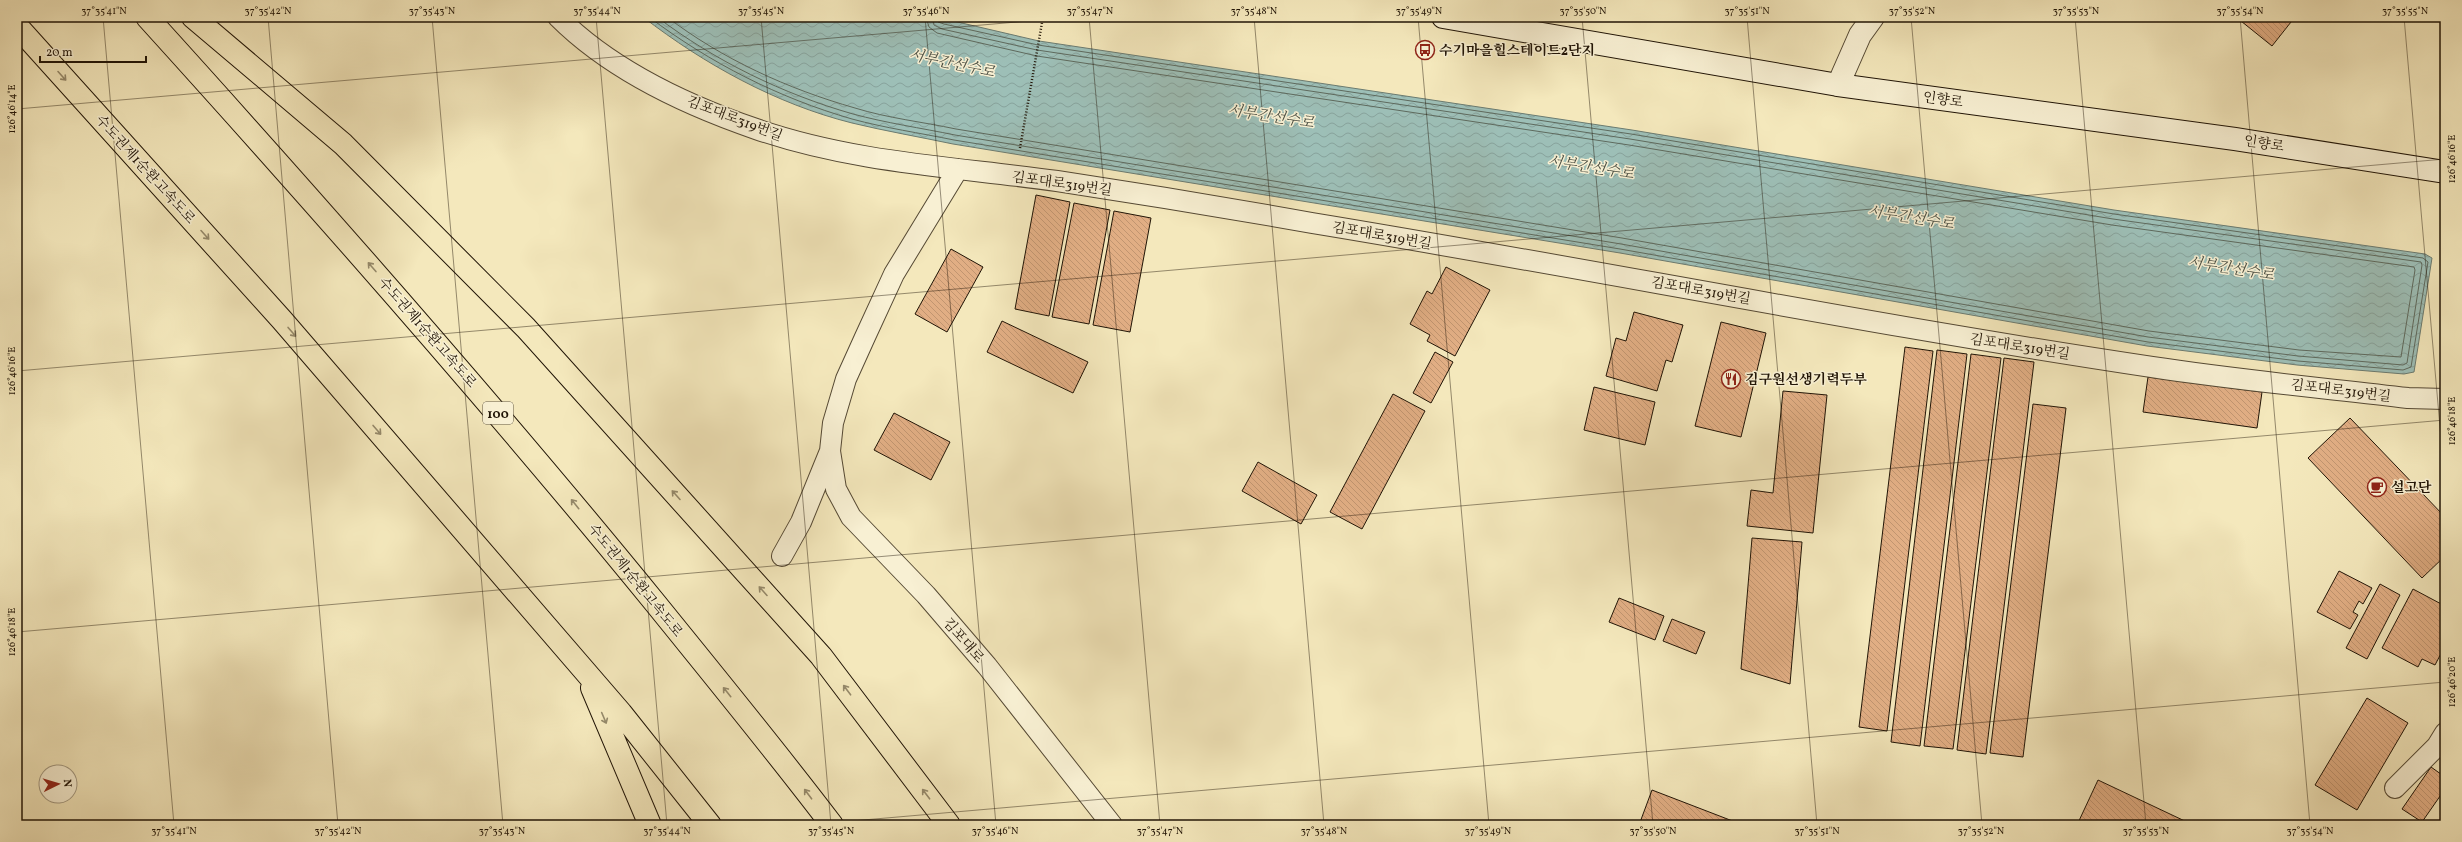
<svg xmlns="http://www.w3.org/2000/svg" width="2462" height="842" viewBox="0 0 2462 842" font-family="Vollkorn,'Noto Serif KR',serif">
<style>
.water{fill:url(#water-waves);stroke:#6b7b70}
.lines{fill:none;stroke-linecap:round;stroke-linejoin:round}
.shore{stroke:#5e6a5e;stroke-width:1}
.building{fill:url(#building-back-hatch);stroke:#201406}
.lane-casing{stroke:#554934;stroke-width:22}
.street-casing{stroke:#554934;stroke-width:24}
.secondary-casing{stroke:#201406;stroke-width:24}
.highway-casing{stroke:#201406;stroke-width:24}
.path{stroke:#201406;stroke-width:2.5;stroke-dasharray:1 2;stroke-linecap:butt}
.lane{stroke:#f8f0d3;stroke-width:20}
.street{stroke:#f8f0d3;stroke-width:22}
.secondary{stroke:#f8f0d3;stroke-width:22}
.highway{stroke:#f4e8bc;stroke-width:22}
.oneway{stroke:#95896a}
.ticks{fill:none;stroke:#201406;stroke-width:1;stroke-opacity:0.45}
.labels{text-anchor:middle;stroke-width:3;stroke-linejoin:round;paint-order:stroke}
.shield{fill:#f8f0d3;stroke:#615644;stroke-width:1}
.shield-label{font-size:13px;font-weight:bold;fill:#201406}
.poi-label{font-size:14px;font-weight:bold;fill:#201406;stroke:#f8f0d3;text-anchor:start}
.street-label{font-size:14px;fill:#201406;stroke:#f8f0d3}
.water-label{font-size:15px;font-style:italic;fill:#4c5044;stroke:#f8f0d3}
.neatline{fill:none;stroke:#201406;stroke-width:1.5}
.ticks-label{font-size:10px;text-anchor:middle;fill:#201406}
</style>
<defs>
<pattern id="water-waves" width="16" height="10" patternUnits="userSpaceOnUse"><rect width="16" height="10" fill="#9dbfb7"/><path d="M0 5q4-4 8 0t8 0" fill="none" stroke="#87a39c"/></pattern>
<pattern id="building-back-hatch" width="6" height="6" patternUnits="userSpaceOnUse"><rect width="6" height="6" fill="#e1ae84"/><path d="M-1 5l2 2M0 0l6 6M5-1l2 2" fill="none" stroke="#c19570"/></pattern>
</defs>
<rect width="100%" height="100%" fill="#f4e8bc"/>
<filter id="stains"><feTurbulence type="fractalNoise" baseFrequency=".005" numOctaves="4"/><feColorMatrix values="0 0 0 0 .2 0 0 0 0 .09 0 0 0 0 .02 0 0 0 .5 -.17"/></filter>
<radialGradient id="worn" r=".72"><stop offset=".6" stop-color="#630" stop-opacity="0"/><stop offset="1" stop-color="#630" stop-opacity=".3"/></radialGradient>
<path class="water" d="M 643,17 L 936,17 L 1039,41 L 1632,130 L 2114,210 L 2425,254 L 2432,258 L 2414,372 L 2404,374 L 2297,365 L 2147,346 L 1620,253 L 953,144 C 920,137 885,131 852,123 C 776,104 704,64 643,17 Z"/>
<g class="lines">
<path class="shore" d="M 649,17 C 710,63 779,98 852,119 C 885,128 920,133 954,140 L 1620,249 L 2148,342 L 2298,361 L 2403,370 L 2411,367 L 2428,262 L 2423,258 L 2114,214 L 1631,134 L 1038,45 L 944,24 L 938,22 L 937,17
M 657,17 C 715,61 783,94 853,114 C 886,123 921,128 955,135 L 1621,244 L 2148,337 L 2298,356 L 2403,365 L 2407,363 L 2422,265 L 2421,262 L 2113,219 L 1630,139 L 1037,50 L 942,29 L 934,25 L 932,17
M 667,17 C 722,59 788,89 855,108 C 887,118 923,122 956,129 L 1622,238 L 2149,331 L 2299,350 L 2401,357 L 2415,270 L 2414,267 L 2112,225 L 1629,145 L 1037,56 L 937,33 L 929,27 L 926,17"/>
</g>
<path class="building" d="M 2236,17 L 2295,17 L 2272,46 Z
M 1036,195 L 1070,202 L 1049,316 L 1015,309 Z
M 1074,203 L 1110,210 L 1089,324 L 1052,317 Z
M 1114,211 L 1151,218 L 1130,332 L 1093,325 Z
M 951,249 L 983,267 L 947,332 L 915,314 Z
M 1446,267 L 1490,290 L 1455,356 L 1427,341 L 1430,335 L 1410,324 L 1427,291 L 1432,294 Z
M 1634,312 L 1683,325 L 1672,362 L 1666,360 L 1657,391 L 1606,376 L 1616,338 L 1626,341 Z
M 1002,321 L 1088,362 L 1073,393 L 987,352 Z
M 1721,322 L 1766,333 L 1741,437 L 1695,426 Z
M 1905,347 L 1933,351 L 1887,731 L 1859,727 Z
M 1937,350 L 1967,354 L 1920,746 L 1891,742 Z
M 1435,352 L 1453,362 L 1431,403 L 1413,393 Z
M 1971,354 L 2001,358 L 1953,749 L 1924,746 Z
M 2004,358 L 2034,362 L 1986,754 L 1957,750 Z
M 2148,377 L 2262,392 L 2257,428 L 2143,412 Z
M 1594,387 L 1655,402 L 1645,445 L 1584,430 Z
M 1783,391 L 1827,395 L 1813,533 L 1747,526 L 1751,490 L 1773,493 Z
M 1393,394 L 1425,411 L 1362,529 L 1330,512 Z
M 2033,404 L 2066,408 L 2023,757 L 1990,753 Z
M 894,413 L 950,442 L 931,480 L 874,450 Z
M 2350,418 L 2445,517 L 2445,556 L 2422,578 L 2308,458 Z
M 1258,462 L 1317,495 L 1301,524 L 1242,491 Z
M 1752,538 L 1802,542 L 1790,684 L 1741,669 Z
M 2339,571 L 2372,588 L 2363,604 L 2359,601 L 2353,612 L 2358,615 L 2350,629 L 2317,612 Z
M 2380,584 L 2400,595 L 2367,659 L 2346,648 Z
M 2413,589 L 2445,606 L 2445,646 L 2435,665 L 2422,659 L 2418,667 L 2382,648 Z
M 1619,598 L 1664,616 L 1655,640 L 1609,622 Z
M 1672,619 L 1705,632 L 1696,654 L 1663,641 Z
M 2367,698 L 2408,723 L 2357,810 L 2315,785 Z
M 2431,767 L 2445,777 L 2445,789 L 2422,822 L 2402,809 Z
M 2098,780 L 2189,823 L 2188,825 L 2077,825 Z
M 1652,790 L 1743,825 L 1639,825 Z"/>
<g class="lines">
<defs>
<path id="lane" d="M 558,17 C 610,69 686,105 756,129 C 854,163 956,167 1057,181 C 1143,194 1228,208 1312,223 C 1592,269 1871,325 2152,367 C 2237,380 2323,388 2408,398 L 2445,399
M 830,451 L 836,489 L 851,517 L 926,595 L 987,666 L 1112,825
M 782,556 L 801,522 L 830,451 L 833,423 L 846,379 L 865,337 L 894,274 L 958,169
M 2395,788 L 2437,746 L 2445,733"/>
<path id="street" d="M 1838,85 L 1860,35 L 1873,17"/>
<path id="secondary" d="M 1443,17 L 1838,85 L 2235,139 L 2445,172"/>
<path id="highway" d="M 147,17 C 321,209 492,403 656,604 C 715,677 775,750 832,825
M 193,17 L 343,144 L 526,328 L 821,656 L 949,825
M 17,26 L 282,320 L 621,713 L 710,825
M 592,688 L 650,825"/>
</defs>
<use href="#lane" class="lane-casing"/>
<use href="#street" class="street-casing"/>
<use href="#secondary" class="secondary-casing"/>
<use href="#highway" class="highway-casing"/>
<path class="path" d="M 1020,148 L 1043,17"/>
<use href="#lane" class="lane"/>
<use href="#street" class="street"/>
<use href="#secondary" class="secondary"/>
<use href="#highway" class="highway"/>
</g>
<defs><path id="oneway-shaft" d="M-6 0H5M1.5-3L5.5 0L1.5 3" fill="none" stroke-width="1.6" stroke-linecap="round" stroke-linejoin="round"/></defs>
<g class="oneway">
<use href="#oneway-shaft" transform="translate(62 76) rotate(48)"/>
<use href="#oneway-shaft" transform="translate(205 235) rotate(48)"/>
<use href="#oneway-shaft" transform="translate(372 267) rotate(-131)"/>
<use href="#oneway-shaft" transform="translate(292 332) rotate(49)"/>
<use href="#oneway-shaft" transform="translate(377 430) rotate(49)"/>
<use href="#oneway-shaft" transform="translate(676 495) rotate(-132)"/>
<use href="#oneway-shaft" transform="translate(575 504) rotate(-129)"/>
<use href="#oneway-shaft" transform="translate(763 591) rotate(-132)"/>
<use href="#oneway-shaft" transform="translate(847 690) rotate(-127)"/>
<use href="#oneway-shaft" transform="translate(727 692) rotate(-129)"/>
<use href="#oneway-shaft" transform="translate(604 718) rotate(67)"/>
<use href="#oneway-shaft" transform="translate(808 794) rotate(-127)"/>
<use href="#oneway-shaft" transform="translate(926 794) rotate(-127)"/>
</g>
<path class="ticks" d="M 103,17 L 174,825M 268,17 L 338,825M 432,17 L 503,825M 596,17 L 667,825M 761,17 L 831,825M 925,17 L 996,825M 1089,17 L 1160,825M 1254,17 L 1324,825M 1418,17 L 1489,825M 1582,17 L 1653,825M 1747,17 L 1817,825M 1911,17 L 1982,825M 2075,17 L 2146,825M 2240,17 L 2310,825M 2404,17 L 2445,484M 17,109 L 1074,17M 17,371 L 2445,159M 17,632 L 2445,420M 806,825 L 2445,682"/>
<defs>
<symbol id="bus-ring" viewBox="-11 -11 22 22"><circle r="9.5" fill="#f8f0d3" stroke="#8f2418" stroke-width="1.5"/><path d="M-5-6H5V4H4V6H2V4H-2V6H-4V4H-5ZM-3.5-4V0h7V-4ZM-3.5 1.2v1.5H-2V1.2ZM2 1.2v1.5H3.5V1.2Z" fill="#8f2418"/></symbol>
<symbol id="restaurant-ring" viewBox="-11 -11 22 22"><circle r="9.5" fill="#f8f0d3" stroke="#8f2418" stroke-width="1.5"/><path d="M-5-6h1v4h1v-4h1v4h1v-4h1v5L-1.5 .5V6h-2V.5L-5-1ZM5-6V6H3V1.5H1.5Q1.5-4 5-6Z" fill="#8f2418"/></symbol>
<symbol id="cafe-ring" viewBox="-11 -11 22 22"><circle r="9.5" fill="#f8f0d3" stroke="#8f2418" stroke-width="1.5"/><path d="M-5.5-4.5H6V0H3Q3 3.5 0 3.5H-2.5Q-5.5 3.5-5.5 0ZM3-3.2v2h1.7v-2ZM-6 4.5H4V6H-6Z" fill="#8f2418"/></symbol>
</defs>
<g fill-rule="evenodd">
<use href="#bus-ring" x="1414" y="39" width="22" height="22"/>
<use href="#restaurant-ring" x="1720" y="368" width="22" height="22"/>
<use href="#cafe-ring" x="2366" y="476" width="22" height="22"/>
</g>
<g class="labels">
<rect class="shield" x="483" y="402" width="30" height="22" rx="3"/>
<g class="shield-label">
<text x="498" y="418">100</text>
</g>
<g class="poi-label">
<text x="1439" y="55">수기마을힐스테이트2단지</text>
<text x="1745" y="384">김구원선생기력두부</text>
<text x="2391" y="492">설고단</text>
</g>
<g class="street-label">
<text transform="translate(1943 99) rotate(8)" y="5">인향로</text>
<text transform="translate(735 118) rotate(21)" y="5">김포대로319번길</text>
<text transform="translate(2264 143) rotate(9)" y="5">인향로</text>
<text transform="translate(146 169) rotate(48)" y="5">수도권제1순환고속도로</text>
<text transform="translate(1062 183) rotate(8)" y="5">김포대로319번길</text>
<text transform="translate(1382 235) rotate(10)" y="5">김포대로319번길</text>
<text transform="translate(1701 290) rotate(10)" y="5">김포대로319번길</text>
<text transform="translate(428 332) rotate(49)" y="5">수도권제1순환고속도로</text>
<text transform="translate(2020 346) rotate(9)" y="5">김포대로319번길</text>
<text transform="translate(2341 390) rotate(7)" y="5">김포대로319번길</text>
<text transform="translate(636 580) rotate(51)" y="5">수도권제1순환고속도로</text>
<text transform="translate(964 640) rotate(49)" y="5">김포대로</text>
</g>
<g class="water-label">
<text transform="translate(952 63) rotate(12)" y="5">서부간선수로</text>
<text transform="translate(1271 116) rotate(9)" y="5">서부간선수로</text>
<text transform="translate(1591 167) rotate(9)" y="5">서부간선수로</text>
<text transform="translate(1911 217) rotate(9)" y="5">서부간선수로</text>
<text transform="translate(2231 268) rotate(9)" y="5">서부간선수로</text>
</g>
</g>
<rect width="2462" height="842" fill="none" stroke="#f4e8bc" stroke-width="44"/>
<g transform="translate(58 784) rotate(85)"><circle r="19" fill="#f8f0d3" stroke="#a29881"/>
<path d="M0-3L7 15L0 10L-7 15Z" fill="#8f2418"/>
<text y="-6" font-size="11" font-weight="bold" text-anchor="middle" fill="#201406">N</text>
</g>
<path d="M40 56v6h106v-6" fill="none" stroke="#201406" stroke-width="2"/>
<text x="46" y="56" font-size="12" fill="#201406" stroke="#f8f0d3" stroke-width="3" paint-order="stroke">20 m</text>
<rect x="22" y="22" width="2418" height="798" class="neatline"/>
<g class="ticks-label">
<text x="104" y="14">37°35'41"N</text>
<text x="268" y="14">37°35'42"N</text>
<text x="432" y="14">37°35'43"N</text>
<text x="597" y="14">37°35'44"N</text>
<text x="761" y="14">37°35'45"N</text>
<text x="926" y="14">37°35'46"N</text>
<text x="1090" y="14">37°35'47"N</text>
<text x="1254" y="14">37°35'48"N</text>
<text x="1419" y="14">37°35'49"N</text>
<text x="1583" y="14">37°35'50"N</text>
<text x="1747" y="14">37°35'51"N</text>
<text x="1912" y="14">37°35'52"N</text>
<text x="2076" y="14">37°35'53"N</text>
<text x="2240" y="14">37°35'54"N</text>
<text x="2405" y="14">37°35'55"N</text>
<text transform="translate(11 109) rotate(-90)" y="4">126°46'14"E</text>
<text transform="translate(2451 159) rotate(-90)" y="4">126°46'16"E</text>
<text transform="translate(11 371) rotate(-90)" y="4">126°46'16"E</text>
<text transform="translate(2451 421) rotate(-90)" y="4">126°46'18"E</text>
<text transform="translate(11 632) rotate(-90)" y="4">126°46'18"E</text>
<text transform="translate(2451 682) rotate(-90)" y="4">126°46'20"E</text>
<text x="174" y="834">37°35'41"N</text>
<text x="338" y="834">37°35'42"N</text>
<text x="502" y="834">37°35'43"N</text>
<text x="667" y="834">37°35'44"N</text>
<text x="831" y="834">37°35'45"N</text>
<text x="995" y="834">37°35'46"N</text>
<text x="1160" y="834">37°35'47"N</text>
<text x="1324" y="834">37°35'48"N</text>
<text x="1488" y="834">37°35'49"N</text>
<text x="1653" y="834">37°35'50"N</text>
<text x="1817" y="834">37°35'51"N</text>
<text x="1981" y="834">37°35'52"N</text>
<text x="2146" y="834">37°35'53"N</text>
<text x="2310" y="834">37°35'54"N</text>
</g>
<rect width="100%" height="100%" filter="url(#stains)"/>
<rect width="100%" height="100%" fill="url(#worn)"/>
</svg>
